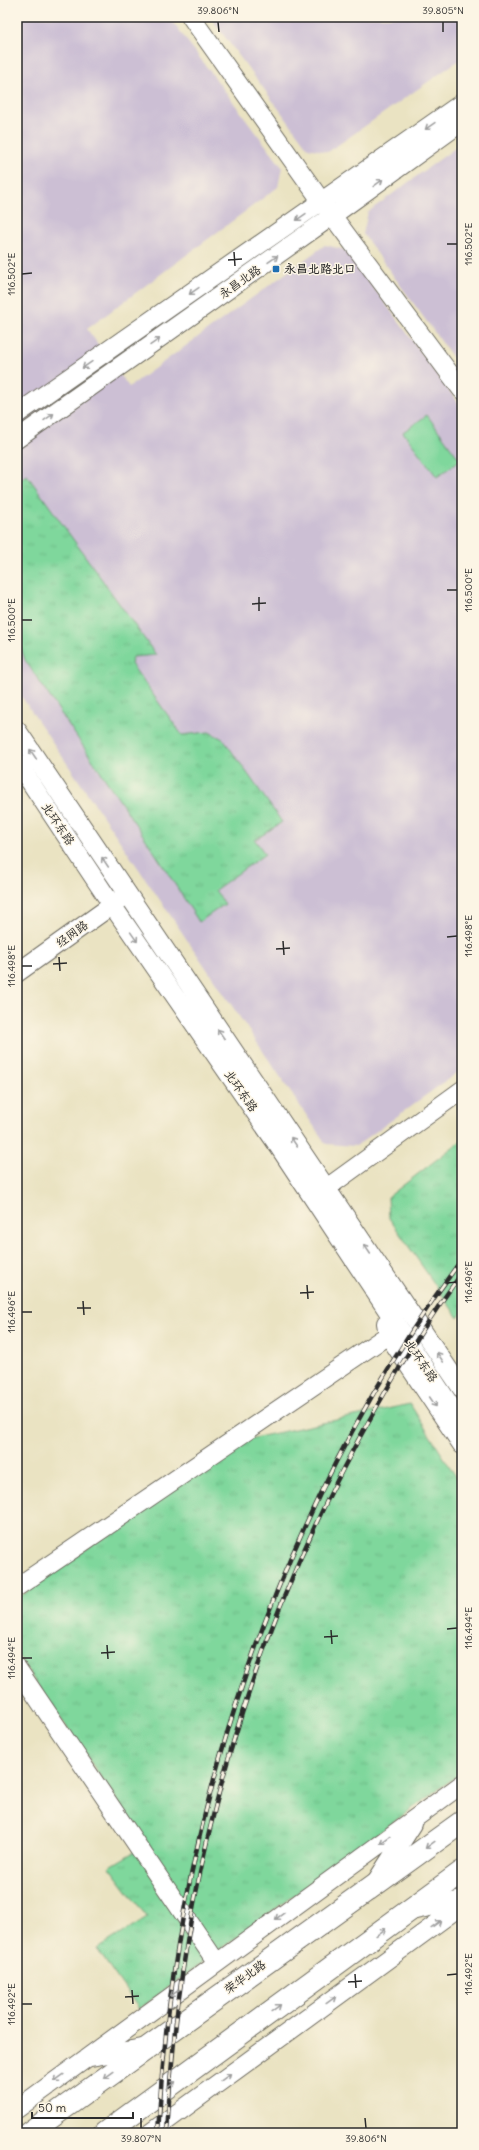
<svg xmlns="http://www.w3.org/2000/svg" width="479" height="2150" viewBox="0 0 479 2150" font-family="Delius,'LXGW WenKai TC',sans-serif">
<style>
.industrial{fill:#ccbfd4}
.grass{fill:url(#grass-tufts);stroke:#558164}
.pitch{fill:#7fd79c;stroke:#558164}
.lines{fill:none;stroke-linecap:round;stroke-linejoin:round}
.minor-casing{stroke:#6e6b60;stroke-width:20}
.major-casing{stroke:#6e6b60;stroke-width:24}
.minor{stroke:#fff;stroke-width:18}
.major{stroke:#fff;stroke-width:22}
.rail-casing{stroke:#2b2b2b;stroke-width:4.5}
.rail{stroke:#fcf5e5;stroke-width:3;stroke-dasharray:9;stroke-linecap:butt}
.oneway{stroke:#a0a0a0}
.ticks{fill:none;stroke:#2b2b2b;stroke-width:1.5}
.poi-dot{fill:#1f6fb2;stroke:#fcf5e5;stroke-width:1.5}
.labels{text-anchor:middle;stroke-width:3;stroke-linejoin:round;paint-order:stroke}
.poi-label{font-size:12px;font-weight:bold;fill:#2b2b2b;stroke:#fcf5e5;text-anchor:start}
.street-label{font-size:12px;fill:#2b2b2b;stroke:#fcf5e5}
.neatline{fill:none;stroke:#2b2b2b;stroke-width:1.5}
.ticks-label{font-size:10px;text-anchor:middle;fill:#2b2b2b}
</style>
<defs>
<pattern id="grass-tufts" width="24" height="20" patternUnits="userSpaceOnUse"><rect width="24" height="20" fill="#7fd79c"/><path d="M3 7l-1-3M5 7V3M7 7l1-3M15 17l-1-3M17 17v-4M19 17l1-3" fill="none" stroke="#6eb987"/></pattern>
</defs>
<rect width="100%" height="100%" fill="#fcf5e5"/>
<filter id="ink" filterUnits="userSpaceOnUse"><feTurbulence type="fractalNoise" baseFrequency=".025" numOctaves="2"/><feDisplacementMap in="SourceGraphic" scale="8" xChannelSelector="R" yChannelSelector="G"/><feConvolveMatrix kernelMatrix="1 2 1 2 8 2 1 2 1" color-interpolation-filters="sRGB"/></filter>
<filter id="wash" filterUnits="userSpaceOnUse"><feTurbulence type="fractalNoise" baseFrequency=".012" numOctaves="4" result="noise"/><feDisplacementMap in="SourceGraphic" scale="16" xChannelSelector="R" yChannelSelector="G"/><feGaussianBlur stdDeviation="0.9" result="paint"/><feColorMatrix in="noise" values="0 0 0 0 0 0 0 0 0 0 0 0 0 0 0 0 0 1.4 0 .05"/><feComposite in="paint" operator="in"/></filter>
<g filter="url(#wash)">
<rect width="100%" height="100%" fill="#eae3c2"/>
<path class="industrial" d="M 17,17 L 169,17 L 282,167 L 278,187 L 87,329 L 129,387 L 325,245 L 346,250 L 462,408 L 462,1069 L 356,1146 L 326,1144 L 17,690 Z
M 210,17 L 462,17 L 462,58 L 328,152 L 308,148 Z
M 462,143 L 462,370 L 363,234 L 368,212 Z"/>
<path class="grass" d="M 27,475 L 156,655 L 133,657 L 131,664 L 182,735 L 209,732 L 223,739 L 282,822 L 255,840 L 265,854 L 215,890 L 225,904 L 199,922 L 153,850 L 25,660 L 17,635 L 17,481 Z
M 462,1140 L 462,1313 L 458,1318 L 389,1218 L 388,1197 Z
M 410,1404 L 462,1486 L 462,1772 L 139,2009 L 97,1949 L 147,1917 L 109,1867 L 147,1844 L 17,1655 L 17,1599 L 235,1442 Z"/>
<path class="pitch" d="M 427,415 L 460,460 L 437,477 L 403,432 Z"/>
</g>
<g filter="url(#ink)">
<g class="lines">
<defs>
<path id="minor" d="M 191,17 L 322,202 L 462,390
M 17,414 L 462,103
M 17,439 L 332,216 L 462,122
M 17,730 L 462,1389
M 17,762 L 112,905 L 279,1147 L 462,1423
M 17,973 L 122,898
M 317,1195 L 462,1090
M 386,1323 L 388,1335 L 462,1445
M 17,1587 L 388,1335
M 17,1668 L 217,1963
M 377,1880 L 413,1824
M 411,1911 L 462,1900
M 91,2057 L 148,2047
M 17,2109 L 462,1784
M 150,2133 L 462,1905"/>
<path id="major" d="M 29,2133 L 462,1822
M 105,2133 L 462,1872"/>
</defs>
<use href="#minor" class="minor-casing"/>
<use href="#major" class="major-casing"/>
<use href="#minor" class="minor"/>
<use href="#major" class="major"/>
<defs>
<path id="rail" d="M 158,2133 C 174,1822 276,1510 462,1259
M 167,2133 C 179,1879 249,1630 375,1410 C 402,1362 430,1316 462,1273"/>
</defs>
<use href="#rail" class="rail-casing"/>
<use href="#rail" class="rail"/>
</g>
<defs><path id="oneway-shaft" d="M-6 0H5M1.5-3L5.5 0L1.5 3" fill="none" stroke-width="1.6" stroke-linecap="round" stroke-linejoin="round"/></defs>
<g class="oneway">
<use href="#oneway-shaft" transform="translate(430 126) rotate(145)"/>
<use href="#oneway-shaft" transform="translate(378 183) rotate(-36)"/>
<use href="#oneway-shaft" transform="translate(301 217) rotate(145)"/>
<use href="#oneway-shaft" transform="translate(273 259) rotate(-35)"/>
<use href="#oneway-shaft" transform="translate(194 291) rotate(145)"/>
<use href="#oneway-shaft" transform="translate(155 342) rotate(-35)"/>
<use href="#oneway-shaft" transform="translate(87 365) rotate(145)"/>
<use href="#oneway-shaft" transform="translate(49 417) rotate(-35)"/>
<use href="#oneway-shaft" transform="translate(33 754) rotate(-124)"/>
<use href="#oneway-shaft" transform="translate(105 862) rotate(-124)"/>
<use href="#oneway-shaft" transform="translate(134 937) rotate(55)"/>
<use href="#oneway-shaft" transform="translate(221 1034) rotate(-124)"/>
<use href="#oneway-shaft" transform="translate(294 1142) rotate(-124)"/>
<use href="#oneway-shaft" transform="translate(367 1249) rotate(-124)"/>
<use href="#oneway-shaft" transform="translate(440 1357) rotate(-124)"/>
<use href="#oneway-shaft" transform="translate(433 1402) rotate(56)"/>
<use href="#oneway-shaft" transform="translate(385 1840) rotate(144)"/>
<use href="#oneway-shaft" transform="translate(430 1845) rotate(144)"/>
<use href="#oneway-shaft" transform="translate(280 1916) rotate(144)"/>
<use href="#oneway-shaft" transform="translate(436 1924) rotate(-36)"/>
<use href="#oneway-shaft" transform="translate(381 1932) rotate(-36)"/>
<use href="#oneway-shaft" transform="translate(175 1993) rotate(144)"/>
<use href="#oneway-shaft" transform="translate(331 2000) rotate(-36)"/>
<use href="#oneway-shaft" transform="translate(276 2008) rotate(-36)"/>
<use href="#oneway-shaft" transform="translate(109 2075) rotate(144)"/>
<use href="#oneway-shaft" transform="translate(226 2077) rotate(-36)"/>
<use href="#oneway-shaft" transform="translate(59 2078) rotate(144)"/>
<use href="#oneway-shaft" transform="translate(171 2085) rotate(-36)"/>
</g>
</g>
<path class="ticks" d="M 218,22 L 219,32M 443,22 L 443,32M 447,244 L 457,244M 234,252 L 235,266M 228,260 L 242,259M 22,274 L 32,273M 447,590 L 457,590M 259,597 L 259,611M 252,604 L 266,603M 22,620 L 32,620M 447,937 L 457,936M 283,941 L 284,955M 276,949 L 290,948M 59,957 L 60,971M 53,964 L 67,963M 22,966 L 32,966M 447,1283 L 457,1282M 307,1285 L 308,1299M 300,1293 L 314,1292M 83,1301 L 84,1315M 77,1308 L 91,1308M 22,1312 L 32,1312M 447,1629 L 457,1628M 331,1630 L 332,1644M 324,1637 L 338,1636M 107,1645 L 108,1659M 101,1653 L 115,1652M 22,1658 L 32,1658M 355,1974 L 356,1988M 447,1975 L 457,1974M 348,1982 L 362,1981M 132,1990 L 133,2004M 125,1997 L 139,1996M 22,2004 L 32,2004M 141,2118 L 141,2128M 365,2118 L 366,2128"/>
<rect class="poi-dot" x="272" y="265" width="8" height="8" rx="2"/>
<g class="labels">
<g class="poi-label">
<text x="284" y="273">永昌北路北口</text>
</g>
<g class="street-label">
<text transform="translate(240 282) rotate(-35)" y="4">永昌北路</text>
<text transform="translate(58 824) rotate(56)" y="4">北环东路</text>
<text transform="translate(72 934) rotate(-36)" y="4">经网路</text>
<text transform="translate(241 1091) rotate(55)" y="4">北环东路</text>
<text transform="translate(421 1361) rotate(56)" y="4">北环东路</text>
<text transform="translate(245 1977) rotate(-36)" y="4">荣华北路</text>
</g>
</g>
<rect width="479" height="2150" fill="none" stroke="#fcf5e5" stroke-width="44"/>
<path d="M32 2112v6h101v-6" fill="none" stroke="#2b2b2b" stroke-width="2"/>
<text x="38" y="2112" font-size="12" fill="#2b2b2b" stroke="#fcf5e5" stroke-width="3" paint-order="stroke">50 m</text>
<rect x="22" y="22" width="435" height="2106" class="neatline"/>
<g class="ticks-label">
<text x="218" y="14">39.806°N</text>
<text x="443" y="14">39.805°N</text>
<text transform="translate(468 244) rotate(-90)" y="4">116.502°E</text>
<text transform="translate(11 274) rotate(-90)" y="4">116.502°E</text>
<text transform="translate(468 590) rotate(-90)" y="4">116.500°E</text>
<text transform="translate(11 620) rotate(-90)" y="4">116.500°E</text>
<text transform="translate(468 936) rotate(-90)" y="4">116.498°E</text>
<text transform="translate(11 966) rotate(-90)" y="4">116.498°E</text>
<text transform="translate(468 1282) rotate(-90)" y="4">116.496°E</text>
<text transform="translate(11 1312) rotate(-90)" y="4">116.496°E</text>
<text transform="translate(468 1628) rotate(-90)" y="4">116.494°E</text>
<text transform="translate(11 1658) rotate(-90)" y="4">116.494°E</text>
<text transform="translate(468 1974) rotate(-90)" y="4">116.492°E</text>
<text transform="translate(11 2004) rotate(-90)" y="4">116.492°E</text>
<text x="141" y="2142">39.807°N</text>
<text x="366" y="2142">39.806°N</text>
</g>
</svg>
